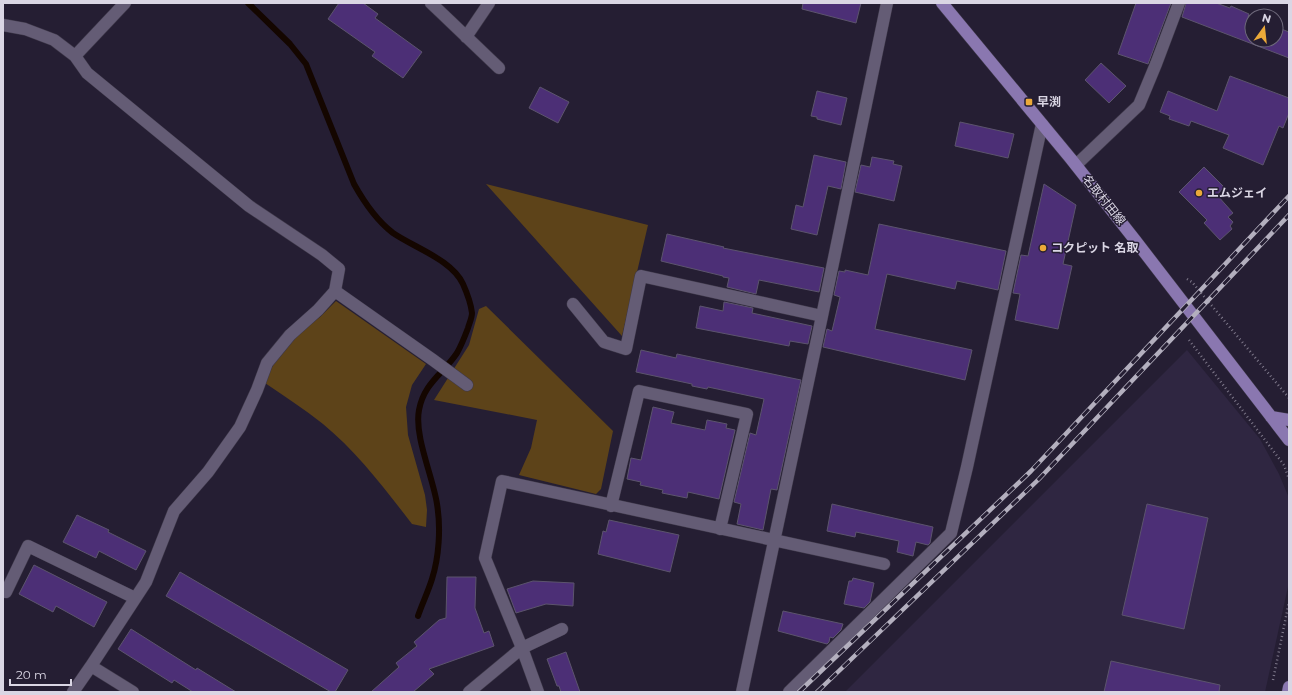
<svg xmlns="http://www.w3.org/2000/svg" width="1292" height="695" viewBox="0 0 1292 695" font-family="Montserrat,'Noto Sans JP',sans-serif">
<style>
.built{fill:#2f2641}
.green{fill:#5d4319}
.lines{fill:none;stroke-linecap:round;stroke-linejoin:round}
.stream{stroke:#140600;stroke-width:6}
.building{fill:#4c2f76;stroke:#5c546d}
.minor-casing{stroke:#3f394a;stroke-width:13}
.major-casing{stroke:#3f394a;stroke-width:13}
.path{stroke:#7f798b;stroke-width:2.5;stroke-dasharray:1 3;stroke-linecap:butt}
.minor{stroke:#645c75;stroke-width:12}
.major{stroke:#8a77b0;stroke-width:12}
.rail-casing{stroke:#b3afbe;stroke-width:4.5}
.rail{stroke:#251e33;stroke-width:3;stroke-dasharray:9;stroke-linecap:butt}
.poi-dot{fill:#eba939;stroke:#251e33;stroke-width:1.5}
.labels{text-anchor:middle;stroke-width:3;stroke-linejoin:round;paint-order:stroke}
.poi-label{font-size:12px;font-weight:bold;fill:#dad6e4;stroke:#251e33;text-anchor:start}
.street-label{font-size:12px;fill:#dad6e4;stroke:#251e33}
</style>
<rect width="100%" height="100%" fill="#251e33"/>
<path class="built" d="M 1187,350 L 1260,439 L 1279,474 L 1289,498 L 1289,582 L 1265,692 L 845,692 Z"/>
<path class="green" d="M 486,184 L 648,225 L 622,336 Z
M 336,301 L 426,364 L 412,385 L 406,407 L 408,435 L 425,495 L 427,510 L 426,527 L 412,524 C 385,489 357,452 323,424 C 304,409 284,396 265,383 L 273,365 L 293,338 L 320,317 Z
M 486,306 L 613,431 L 601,489 L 596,494 L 519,475 L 531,448 L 537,420 L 434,400 L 469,345 L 479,309 Z"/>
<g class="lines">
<path class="stream" d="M 248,3 L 290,44 L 306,64 L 354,184 C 364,202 376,220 393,233 C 415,248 452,260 463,284 C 467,293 471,304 472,313 C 472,318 469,324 468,328 C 465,336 461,346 457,353 C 443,374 424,383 419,410 C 414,436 433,477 437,504 C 441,528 439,557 432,579 C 428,592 422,604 418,616"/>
</g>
<path class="building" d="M 339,3 L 363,3 L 378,14 L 375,18 L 422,52 L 403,78 L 372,56 L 375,52 L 328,19 Z
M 803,3 L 861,3 L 856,23 L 802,9 Z
M 1136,3 L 1171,3 L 1148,64 L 1118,54 Z
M 1186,3 L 1216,3 L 1230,8 L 1231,6 L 1249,14 L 1248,17 L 1252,18 L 1252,40 L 1276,40 L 1276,27 L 1289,32 L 1289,58 L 1182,17 Z
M 1101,63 L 1126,86 L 1109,103 L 1085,80 Z
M 1230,76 L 1289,98 L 1289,113 L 1283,128 L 1279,126 L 1263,165 L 1223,148 L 1229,135 L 1191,121 L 1189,126 L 1169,119 L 1170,116 L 1160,112 L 1168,91 L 1217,111 Z
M 540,87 L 569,102 L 558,123 L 529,108 Z
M 817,91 L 847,98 L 841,125 L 817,119 L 817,117 L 811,116 Z
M 960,122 L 1014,134 L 1008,158 L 955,146 Z
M 814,155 L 846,162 L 841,189 L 828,186 L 817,235 L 791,229 L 796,205 L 803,207 Z
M 872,157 L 894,161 L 893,164 L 902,166 L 894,201 L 855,192 L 861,165 L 870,167 Z
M 1204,167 L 1224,187 L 1217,195 L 1233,213 L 1228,217 L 1233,222 L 1230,226 L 1232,229 L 1220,240 L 1204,223 L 1207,220 L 1179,192 Z
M 1044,184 L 1076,205 L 1063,264 L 1072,266 L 1058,329 L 1015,320 L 1020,294 L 1013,293 L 1021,255 L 1028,256 Z
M 879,224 L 1006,251 L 998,290 L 957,281 L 955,289 L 887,274 L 875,329 L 972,350 L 965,380 L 823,347 L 827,329 L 832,331 L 840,297 L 834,295 L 839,271 L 845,272 L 845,270 L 868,275 Z
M 667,234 L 724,247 L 723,248 L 824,268 L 819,292 L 759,280 L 756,294 L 727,287 L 729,278 L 723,277 L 723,276 L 661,261 Z
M 724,302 L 753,308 L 752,313 L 812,326 L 808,344 L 790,341 L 789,346 L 696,328 L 700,306 L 723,311 Z
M 641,350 L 676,358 L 677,354 L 801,380 L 777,490 L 771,489 L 763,530 L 737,524 L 741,504 L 734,502 L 750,433 L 756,435 L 764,399 L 708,387 L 707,389 L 692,386 L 692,384 L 636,372 Z
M 653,407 L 674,412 L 671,423 L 705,430 L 707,420 L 727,424 L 726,428 L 735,430 L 719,499 L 688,492 L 687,498 L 662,493 L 663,490 L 640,485 L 641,482 L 627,479 L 631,458 L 641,460 Z
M 832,504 L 933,527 L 930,543 L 928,545 L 916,542 L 913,556 L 897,552 L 899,541 L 856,532 L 855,537 L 827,531 Z
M 1147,504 L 1208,518 L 1184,629 L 1122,615 Z
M 77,515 L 109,530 L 108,532 L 146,551 L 136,570 L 99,551 L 96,558 L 63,542 Z
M 609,520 L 679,535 L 670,572 L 598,554 L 603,531 L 606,532 Z
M 34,565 L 107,602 L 94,627 L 56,606 L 53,612 L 19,594 Z
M 180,572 L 348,670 L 335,692 L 331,692 L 166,596 Z
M 447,577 L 476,577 L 475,608 L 484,633 L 489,631 L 494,646 L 429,669 L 434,674 L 413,692 L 371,692 L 399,667 L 396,663 L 417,646 L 414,642 L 439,620 L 446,618 Z
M 853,578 L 874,583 L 870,602 L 864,608 L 844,604 L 849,581 L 852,581 Z
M 533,581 L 574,583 L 573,606 L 546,604 L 516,613 L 507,589 Z
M 783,611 L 843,624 L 841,630 L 833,638 L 830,637 L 829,642 L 827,644 L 778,631 Z
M 131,629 L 196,670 L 197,668 L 236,692 L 193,692 L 174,680 L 172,683 L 118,649 Z
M 566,652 L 580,692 L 561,692 L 559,686 L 557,686 L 547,659 Z
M 1111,661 L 1220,685 L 1219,692 L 1104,692 Z"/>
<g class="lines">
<defs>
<path id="minor" d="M 431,3 L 499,68
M 3,25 L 25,29 L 54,40 L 75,56 L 125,3
M 466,37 L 489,3
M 75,56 L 87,73 L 249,206 L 322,255 L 339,269 L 335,291 L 433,360 L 467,385
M 1076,165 L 1139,105 L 1156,64 L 1179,3
M 573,304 L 604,342 L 626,349 L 641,276 L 822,316 L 887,3
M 611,506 L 639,391 L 747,414 L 720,529
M 6,592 L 28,546 L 135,598
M 562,629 L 522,648 L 485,558 L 502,481 L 884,564
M 91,666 L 146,582 L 174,511 L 208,472 L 240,427 L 257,390 L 267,363 L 290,335 L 318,310 L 335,291
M 73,692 L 91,666 L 133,692
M 469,692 L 522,648 L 538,692
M 742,692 L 822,316
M 789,692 L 951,533 L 967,467 L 1042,124"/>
<path id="major" d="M 942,3 L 1071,159 L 1135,240 L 1289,440
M 1271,417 L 1289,420
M 1288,692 L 1289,687"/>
</defs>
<use href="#minor" class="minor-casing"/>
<use href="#major" class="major-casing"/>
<path class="path" d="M 1187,279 L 1192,282 L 1289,398
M 1189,340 L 1284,465 L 1289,479
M 1273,680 L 1289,602"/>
<use href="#minor" class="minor"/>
<use href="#major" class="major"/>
<defs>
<path id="rail" d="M 799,692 L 1031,471 L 1289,196
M 817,692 L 1039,479 L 1289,215"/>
</defs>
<use href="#rail" class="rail-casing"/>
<use href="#rail" class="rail"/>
</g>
<g class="poi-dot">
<rect x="1025" y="98" width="8" height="8" rx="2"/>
<circle cx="1199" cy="193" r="4"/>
<circle cx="1043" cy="248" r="4"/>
</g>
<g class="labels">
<g class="poi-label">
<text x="1037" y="106">早渕</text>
<text x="1207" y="197">エムジェイ</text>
<text x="1051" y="252">コクピット 名取</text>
</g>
<g class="street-label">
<text transform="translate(1104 200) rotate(51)" y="4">名取村田線</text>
</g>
</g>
<rect width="1292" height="695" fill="none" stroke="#dad6e4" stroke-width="8"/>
<g transform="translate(1264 28) rotate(15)"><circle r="19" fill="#251e33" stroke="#6d687a"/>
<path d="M0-3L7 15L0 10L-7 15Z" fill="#eba939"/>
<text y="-6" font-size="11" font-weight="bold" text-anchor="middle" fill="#dad6e4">N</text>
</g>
<path d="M10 679v6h61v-6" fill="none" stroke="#dad6e4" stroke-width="2"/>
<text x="16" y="679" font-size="12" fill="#dad6e4" stroke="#251e33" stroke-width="3" paint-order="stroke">20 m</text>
</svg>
